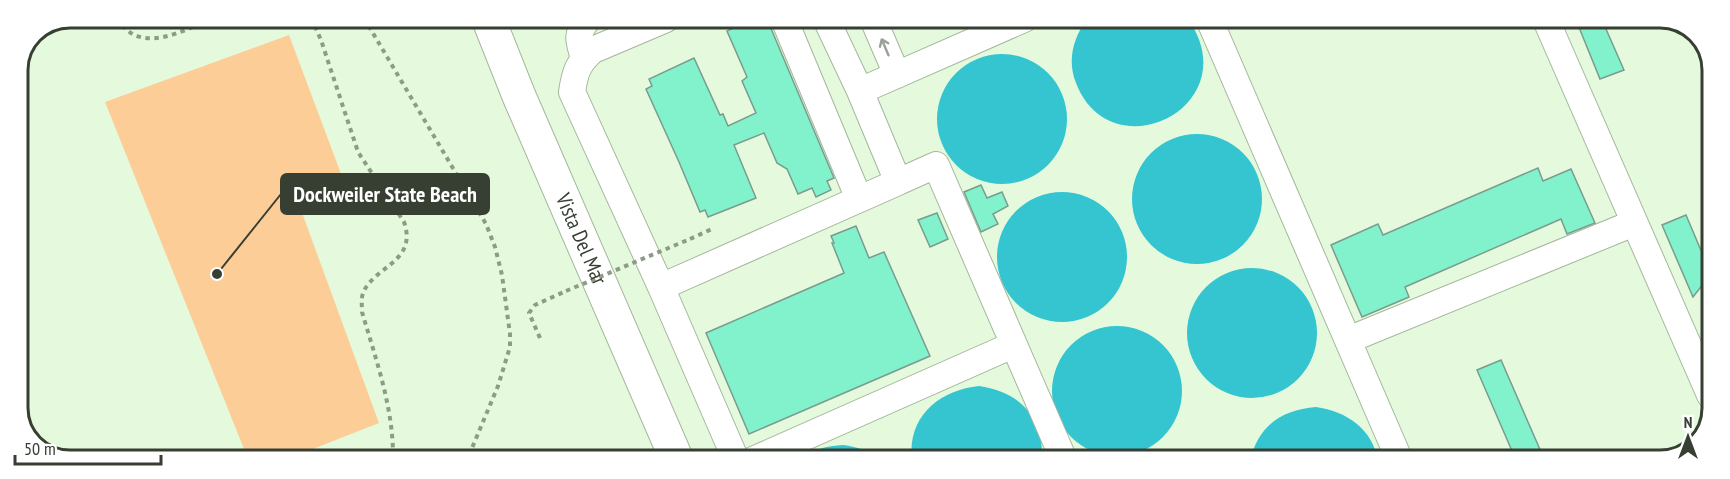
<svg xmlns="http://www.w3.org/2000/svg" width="1730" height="479" viewBox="0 0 1730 479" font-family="'PT Sans Narrow',sans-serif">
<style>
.green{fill:#fdcd98}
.water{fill:#35c5d1}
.building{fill:#82f2cc;stroke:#799c8f;stroke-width:1.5}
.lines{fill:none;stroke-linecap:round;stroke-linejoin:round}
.minor-casing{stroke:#a4b79c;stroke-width:28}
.major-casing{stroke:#a4b79c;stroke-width:35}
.path{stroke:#8d9b87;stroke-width:4;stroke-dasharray:4.5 4.5;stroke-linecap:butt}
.minor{stroke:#fff;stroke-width:26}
.major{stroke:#fff;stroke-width:33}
.path-bridge{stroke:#8d9b87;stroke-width:4;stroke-dasharray:4.5 4.5;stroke-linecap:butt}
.oneway{stroke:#9b9f99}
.labels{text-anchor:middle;stroke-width:6;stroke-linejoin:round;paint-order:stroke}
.street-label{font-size:21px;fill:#373f33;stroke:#fff}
.rim{fill:none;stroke:#373f33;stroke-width:3}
.leader{fill:none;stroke:#373f33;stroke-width:2}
.callout-dot{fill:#373f33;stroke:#fff;stroke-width:2}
.callout{fill:#373f33;stroke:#373f33;stroke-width:2}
.callout-label{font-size:22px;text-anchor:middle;font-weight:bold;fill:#fff}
</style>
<rect width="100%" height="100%" fill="#e5fadd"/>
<path class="green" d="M 289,35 L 343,179 L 297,199 L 379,423 L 285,460 L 248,459 L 105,102 Z"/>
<path class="water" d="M 1087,19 L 1188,19 C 1249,106 1111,174 1076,83 C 1067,61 1073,38 1087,19 Z
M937 119a65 65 0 1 1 130 0a65 65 0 1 1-130 0Z
M1132 199a65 65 0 1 1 130 0a65 65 0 1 1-130 0Z
M997 257a65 65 0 1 1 130 0a65 65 0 1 1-130 0Z
M1187 333a65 65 0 1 1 130 0a65 65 0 1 1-130 0Z
M1052 391a65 65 0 1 1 130 0a65 65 0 1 1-130 0Z
M 979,386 C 1020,392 1044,417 1042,460 L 912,460 C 907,417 939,390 979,386 Z
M 1316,407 C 1346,411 1373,429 1378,461 L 1250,461 C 1258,426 1281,410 1316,407 Z
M 843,445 C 858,447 870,451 883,460 L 799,460 C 812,449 827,446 843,445 Z"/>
<path class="building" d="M 738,19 L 767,19 L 834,178 L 827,181 L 831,190 L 816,197 L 812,188 L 798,194 L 787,169 L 777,163 L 764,133 L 734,145 L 756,198 L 708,217 L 705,210 L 700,212 L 679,162 L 646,89 L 652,86 L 649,79 L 694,58 L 720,115 L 723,114 L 728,126 L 756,113 L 742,81 L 747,77 L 727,31 L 741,24 Z
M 1576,20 L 1602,20 L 1624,70 L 1600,79 Z
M 1538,168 L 1543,181 L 1571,169 L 1595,223 L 1567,234 L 1561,219 L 1405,287 L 1409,297 L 1362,317 L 1331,245 L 1378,224 L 1383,235 Z
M 981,185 L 987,198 L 1002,192 L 1008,206 L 993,214 L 998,224 L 981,232 L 964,192 Z
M 937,213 L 948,239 L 930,247 L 918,220 Z
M 1686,215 L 1711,274 L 1693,297 L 1662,225 Z
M 856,226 L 869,258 L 884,252 L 930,356 L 749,434 L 706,333 L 844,273 L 832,243 L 834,243 L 831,236 Z
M 1501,360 L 1545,461 L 1517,461 L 1512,451 L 1477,370 Z"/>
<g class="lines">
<defs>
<path id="minor" d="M 666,19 L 593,50 C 578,63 575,72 572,92 L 661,287 L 736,460
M 784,19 L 859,199
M 873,19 L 897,75
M 1209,19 L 1400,461
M 1546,20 L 1710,395
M 584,58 C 578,40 576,34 588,19
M 860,91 L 1024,19
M 898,182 L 936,165 L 1064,460
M 661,287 L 898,182 L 860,91 L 826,19
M 1348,340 L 1634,223
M 753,460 L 1013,345"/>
<g id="major">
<path id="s1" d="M 488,18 L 519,96 L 677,460"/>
</g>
</defs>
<use href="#minor" class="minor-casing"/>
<use href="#major" class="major-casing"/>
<path class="path" d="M 117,18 C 140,57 183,30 214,18
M 311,18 L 321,40 L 358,152 L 404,222 C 418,262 374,266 363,293 C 361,299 362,305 362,312 C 376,360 394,409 393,460
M 364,18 L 486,224 L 495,247 L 502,275 L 510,334 L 510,347 L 498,386 L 467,460
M 690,239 L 712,229
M 540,338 L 529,313 L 535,305 L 566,291"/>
<use href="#minor" class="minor"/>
<use href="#major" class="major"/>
<path class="path-bridge" d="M 566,291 L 690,239"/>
</g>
<defs><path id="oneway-shaft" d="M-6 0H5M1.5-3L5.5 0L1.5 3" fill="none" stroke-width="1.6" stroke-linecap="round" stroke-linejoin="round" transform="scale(1.5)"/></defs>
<use class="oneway" href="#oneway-shaft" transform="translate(885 47) rotate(-113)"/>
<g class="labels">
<g class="street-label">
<text dy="7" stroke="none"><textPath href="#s1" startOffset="240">Vista Del Mar</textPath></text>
</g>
</g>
<path d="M0 0H1730V479H0ZM70 28H1660A42 42 0 0 1 1702 70V408A42 42 0 0 1 1660 450H70A42 42 0 0 1 28 408V70A42 42 0 0 1 70 28Z" fill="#fff" fill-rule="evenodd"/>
<path class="rim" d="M70 28H1660A42 42 0 0 1 1702 70V408A42 42 0 0 1 1660 450H70A42 42 0 0 1 28 408V70A42 42 0 0 1 70 28Z"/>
<path class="leader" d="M217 274L281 194"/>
<circle class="callout-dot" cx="217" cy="274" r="6"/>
<rect class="callout" x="281" y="174" width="208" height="40" rx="6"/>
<g class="callout-label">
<text x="385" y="202">Dockweiler State Beach</text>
</g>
<g transform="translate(1688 437)" stroke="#ffffff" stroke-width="4.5" paint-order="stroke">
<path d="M0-4.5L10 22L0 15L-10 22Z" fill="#373f33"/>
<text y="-9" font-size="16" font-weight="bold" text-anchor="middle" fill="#373f33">N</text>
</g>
<path d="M15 455v9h146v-9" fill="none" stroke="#373f33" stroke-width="3"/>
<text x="24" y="455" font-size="18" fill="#373f33" stroke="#ffffff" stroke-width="4.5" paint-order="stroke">50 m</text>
</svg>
